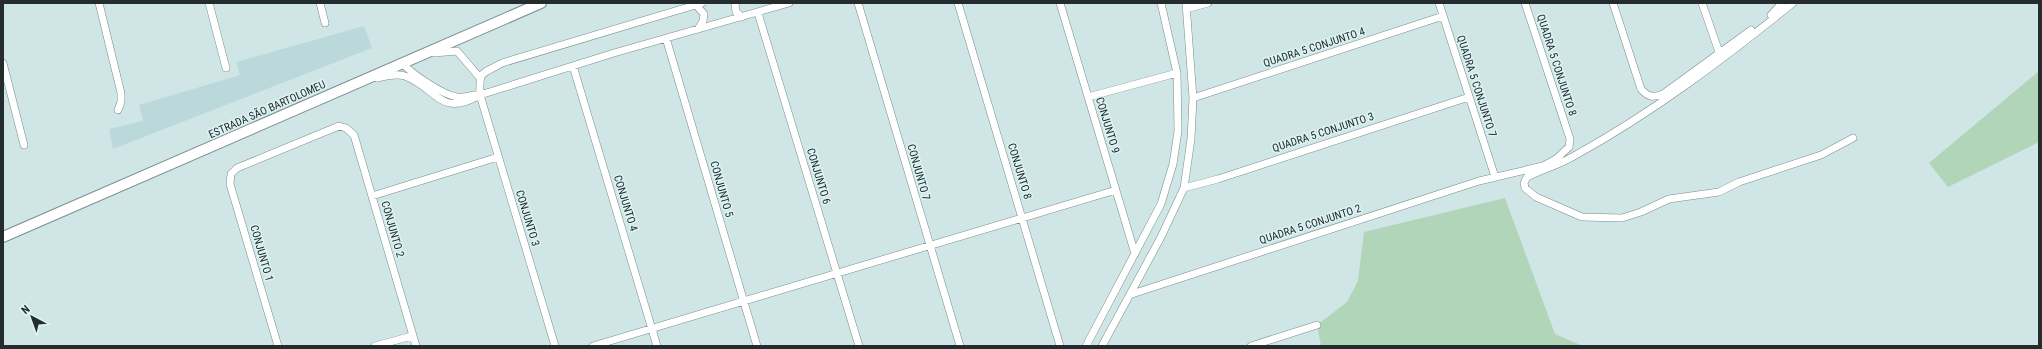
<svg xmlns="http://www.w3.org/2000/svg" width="2042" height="349" viewBox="0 0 2042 349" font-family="'Roboto Condensed',sans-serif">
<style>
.built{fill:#bbd9db}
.green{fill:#b1d5b8}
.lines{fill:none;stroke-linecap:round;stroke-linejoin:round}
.street-casing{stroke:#798d8e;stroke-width:8}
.secondary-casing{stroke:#798d8e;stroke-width:12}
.street{stroke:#fff;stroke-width:7}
.secondary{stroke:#fff;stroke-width:10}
.labels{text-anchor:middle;stroke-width:3;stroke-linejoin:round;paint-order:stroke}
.street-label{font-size:11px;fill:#242c2d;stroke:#ddf3f4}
</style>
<rect width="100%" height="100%" fill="#d0e6e6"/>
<path class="built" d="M 364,26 L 372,48 L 113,149 L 109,129 L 143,121 L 139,105 L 240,75 L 236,62 Z"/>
<path class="green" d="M 2039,71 L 2039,142 L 1948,187 L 1929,163 Z
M 1505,198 L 1555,334 L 1583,346 L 1321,346 L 1317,325 L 1347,302 L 1358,281 L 1364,232 Z"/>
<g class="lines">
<defs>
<path id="street" d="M 99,3 L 121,93 L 121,102 L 118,110
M 209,3 L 226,68
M 320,3 L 325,23
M 735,3 L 736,12 L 742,17
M 858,3 L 960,346
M 958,3 L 1060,346
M 1060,3 L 1135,254
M 1439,3 L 1495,177
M 1613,3 L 1641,89 C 1648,97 1653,98 1663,94 L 1751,30
M 1702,3 L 1719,52
M 1793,3 C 1724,59 1652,113 1574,156 C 1559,165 1543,169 1527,177 L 1524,183 L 1525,188 L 1536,197 L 1582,217 L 1622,218 L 1641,212 L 1669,199 L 1719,192 L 1739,182 L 1821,155 L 1853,138
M 696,5 L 704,14 L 703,21 L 698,29
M 1186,9 L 1208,3
M 758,13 L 859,346
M 1771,15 L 1782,3
M 666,38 L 757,346
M 434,53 L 457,51 L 480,78
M 3,63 L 24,145
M 402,63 C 412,74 443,95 457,97 C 464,98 470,95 476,95
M 573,66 L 657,346
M 377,78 C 386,76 396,73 405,76 C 438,89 440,118 480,95 L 614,53 L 789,3
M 1088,97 L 1177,73
M 1193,98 L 1443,16
M 1184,188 L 1218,179 L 1469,97
M 372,196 L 498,157
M 1132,294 L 1479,181 L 1543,166 L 1556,159 L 1569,147 L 1570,139 L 1525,3
M 278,346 L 230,184 L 231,174 L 237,168 L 339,126 L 346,128 L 354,135 L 416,346
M 375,346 L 412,336
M 555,346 L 480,95 C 479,70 481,75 502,63 L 702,3
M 593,346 L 1116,190
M 1086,346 L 1161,204 L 1173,164 L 1178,131 L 1177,73 L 1161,3
M 1102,346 L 1161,237 L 1184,188 L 1191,139 L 1193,98 L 1186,3
M 1251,346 L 1317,325"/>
<path id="secondary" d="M 3,237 L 541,3"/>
</defs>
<use href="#street" class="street-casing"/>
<use href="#secondary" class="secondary-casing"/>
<use href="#street" class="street"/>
<use href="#secondary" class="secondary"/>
</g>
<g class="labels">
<g class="street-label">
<text transform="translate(1314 47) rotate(-18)" y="4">QUADRA 5 CONJUNTO 4</text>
<text transform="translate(1557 65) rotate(72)" y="4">QUADRA 5 CONJUNTO 8</text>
<text transform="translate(1477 86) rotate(72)" y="4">QUADRA 5 CONJUNTO 7</text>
<text transform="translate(267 109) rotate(-24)" y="4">ESTRADA SÃO BARTOLOMEU</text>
<text transform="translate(1108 125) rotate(73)" y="4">CONJUNTO 9</text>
<text transform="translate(1323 132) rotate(-18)" y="4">QUADRA 5 CONJUNTO 3</text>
<text transform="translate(1020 171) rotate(73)" y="4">CONJUNTO 8</text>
<text transform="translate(919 172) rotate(74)" y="4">CONJUNTO 7</text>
<text transform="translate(819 176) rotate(73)" y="4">CONJUNTO 6</text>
<text transform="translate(722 189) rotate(74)" y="4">CONJUNTO 5</text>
<text transform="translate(626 203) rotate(73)" y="4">CONJUNTO 4</text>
<text transform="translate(528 218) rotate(73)" y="4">CONJUNTO 3</text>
<text transform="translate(1310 224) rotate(-18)" y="4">QUADRA 5 CONJUNTO 2</text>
<text transform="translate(393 229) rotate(74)" y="4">CONJUNTO 2</text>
<text transform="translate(262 253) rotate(74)" y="4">CONJUNTO 1</text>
</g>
</g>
<rect width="2042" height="349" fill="none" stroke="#242c2d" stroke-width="8"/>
<g transform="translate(32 317) rotate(319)" stroke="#ddf3f4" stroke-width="3" paint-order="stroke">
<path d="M0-3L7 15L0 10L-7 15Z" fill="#242c2d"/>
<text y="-6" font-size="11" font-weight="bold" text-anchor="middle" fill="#242c2d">N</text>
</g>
</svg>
